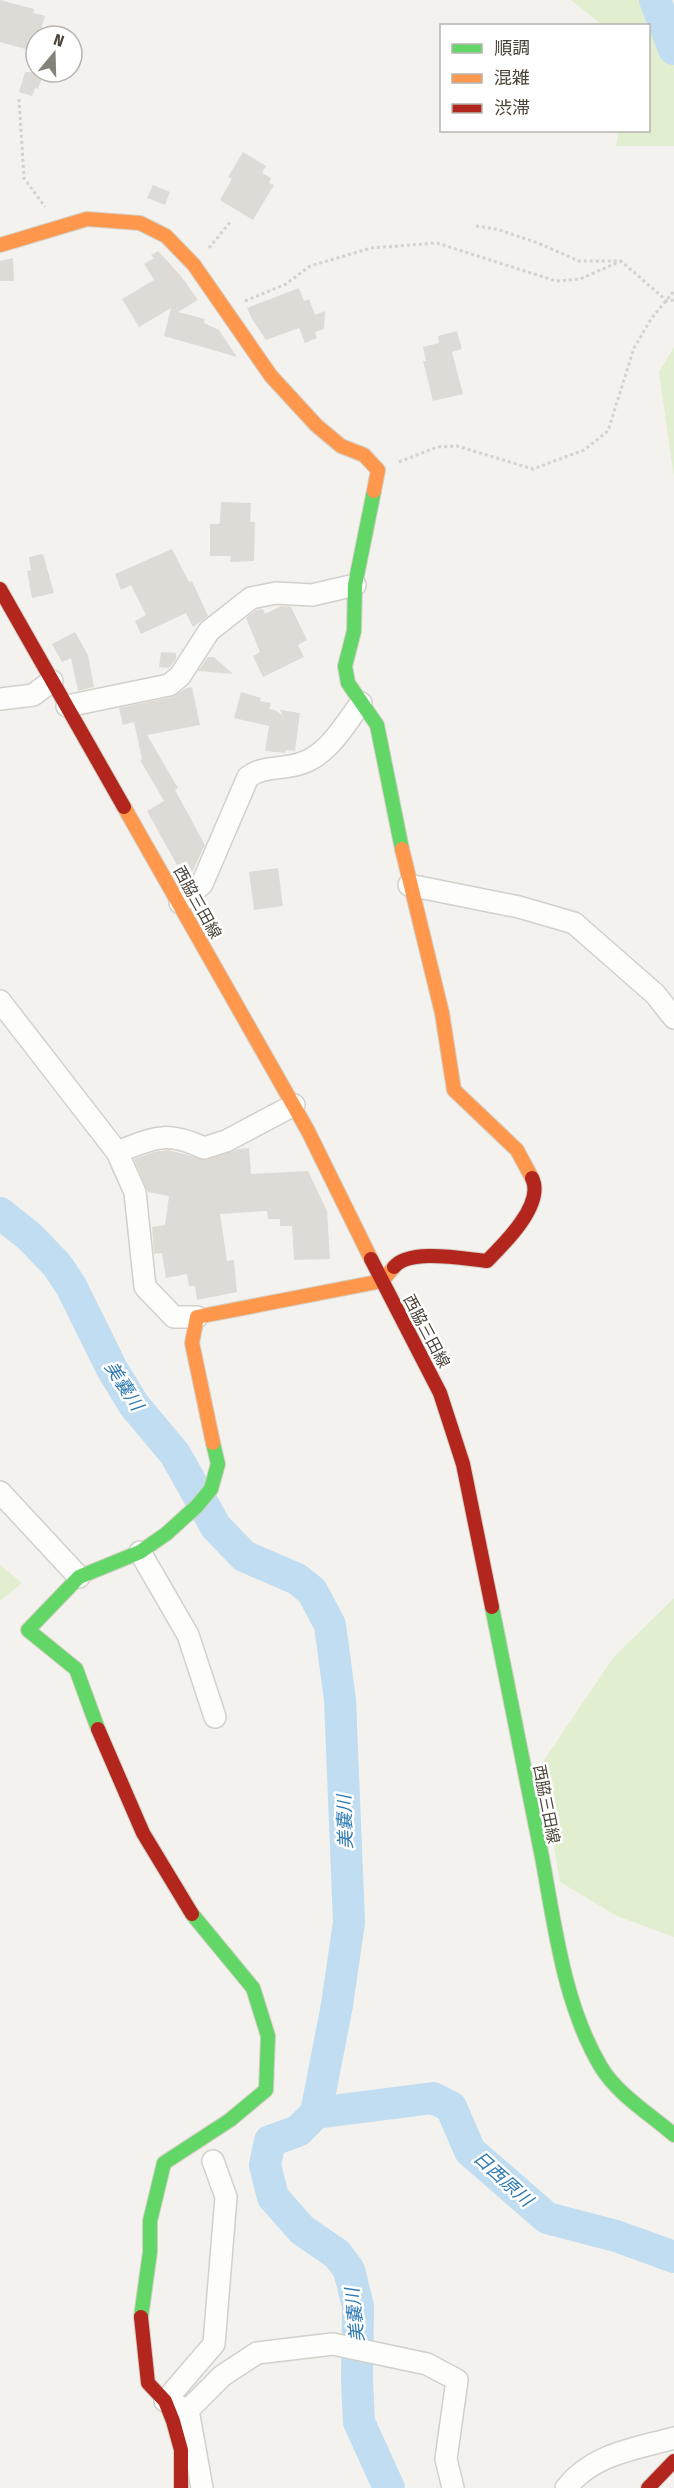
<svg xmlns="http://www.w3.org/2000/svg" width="674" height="2488" viewBox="0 0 674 2488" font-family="'Fira Sans Condensed','Noto Sans JP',sans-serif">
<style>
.green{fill:#e1eecf}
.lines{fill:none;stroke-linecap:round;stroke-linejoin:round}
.river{stroke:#c0ddf1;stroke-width:32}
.building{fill:#dedbd6}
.street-casing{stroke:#d2d0cb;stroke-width:24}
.fast-casing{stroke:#d3cfc5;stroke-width:16}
.slow-casing{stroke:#d3cfc5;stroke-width:16}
.jam-casing{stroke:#d3cfc5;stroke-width:16}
.path{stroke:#d3d2cc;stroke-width:3;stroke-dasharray:3 3;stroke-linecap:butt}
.street{stroke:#fdfdfc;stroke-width:21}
.fast{stroke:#63d668;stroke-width:14}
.slow{stroke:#ff974d;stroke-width:14}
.jam{stroke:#b3261e;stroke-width:14}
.labels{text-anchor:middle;stroke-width:5;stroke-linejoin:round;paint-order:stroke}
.street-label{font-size:16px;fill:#4b4439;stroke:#fff}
.water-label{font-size:18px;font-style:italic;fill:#2e7ab2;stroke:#fff}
</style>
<rect width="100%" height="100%" fill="#f4f2ee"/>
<path class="green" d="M 571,0 L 650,0 L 674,26 L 674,146 L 616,146 L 619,131 L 648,130 L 648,26 L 602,25 Z
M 674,347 L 674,478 L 659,372 Z
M 0,1565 L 22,1583 L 0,1601 Z
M 674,1598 L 674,1937 L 617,1916 L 560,1882 L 540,1766 L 613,1658 Z"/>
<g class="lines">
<path class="river" d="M 655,0 L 674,49
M 0,1213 L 29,1236 L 57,1265 L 71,1286 L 112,1369 L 134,1405 L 175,1454 L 216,1527 L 244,1556 L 297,1579 L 312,1591 L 330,1625 L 340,1700 L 349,1922 L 337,2005 L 316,2113 L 298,2131 L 270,2141 L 265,2165 L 273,2197 L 302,2230 L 337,2254 L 349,2270 L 358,2306 L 357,2379 L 359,2422 L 389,2488
M 316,2113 L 433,2098 L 451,2107 L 470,2151 L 547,2218 L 616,2236 L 674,2257"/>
</g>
<path class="building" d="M 0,0 L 34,9 L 33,13 L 45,16 L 39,36 L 36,36 L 36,52 L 0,42 Z
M 25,72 L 44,72 L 38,89 L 35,88 L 32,96 L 19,92 Z
M 243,152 L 266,166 L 262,173 L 271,178 L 269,183 L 274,185 L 253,220 L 220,200 L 232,179 L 228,177 Z
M 153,185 L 170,192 L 165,205 L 147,198 Z
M 158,251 L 181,276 L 198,300 L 178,312 L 205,319 L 204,323 L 219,330 L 237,357 L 164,336 L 171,308 L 139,327 L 122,299 L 154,280 L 144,264 L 154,258 L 151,255 Z
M 13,258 L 14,281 L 0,281 L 0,261 Z
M 299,288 L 304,301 L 309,299 L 315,315 L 325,311 L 324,329 L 315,332 L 317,338 L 305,343 L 299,328 L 266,340 L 252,319 L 247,308 Z
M 457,331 L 462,349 L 452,352 L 463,394 L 433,401 L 423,361 L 426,361 L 423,347 L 439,343 L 438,336 Z
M 221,502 L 251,503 L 250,522 L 255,522 L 254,561 L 230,562 L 231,556 L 210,556 L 210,524 L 219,524 L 220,521 Z
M 172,549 L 189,582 L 192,581 L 208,616 L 193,627 L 186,613 L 141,634 L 135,621 L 146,615 L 131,585 L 121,590 L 115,574 Z
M 43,554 L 54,593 L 32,598 L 27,571 L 31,570 L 29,557 Z
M 281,606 L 291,607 L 307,640 L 298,645 L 304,657 L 263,677 L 253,656 L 260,652 L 246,618 L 256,610 L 263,609 L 265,614 Z
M 75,632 L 88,655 L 94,687 L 78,691 L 71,658 L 62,662 L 52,644 Z
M 161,652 L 176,653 L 176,659 L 169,668 L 159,667 Z
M 208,657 L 214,657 L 233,674 L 198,671 Z
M 192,687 L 200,725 L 147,735 L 178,788 L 175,790 L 205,845 L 192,872 L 187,861 L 177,865 L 147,811 L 164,801 L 140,760 L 142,759 L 134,722 L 123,725 L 119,708 L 172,697 L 186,688 Z
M 241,692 L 261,698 L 260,701 L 271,703 L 269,709 L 275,710 L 283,716 L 280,710 L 300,713 L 295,751 L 286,750 L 285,753 L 265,751 L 269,726 L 234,718 Z
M 278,868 L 283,906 L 254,910 L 249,872 Z
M 249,1148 L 251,1174 L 308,1171 L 327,1211 L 330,1259 L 294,1260 L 292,1226 L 280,1226 L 280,1219 L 268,1219 L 267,1211 L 220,1214 L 227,1261 L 234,1260 L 237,1292 L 197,1300 L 195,1286 L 189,1286 L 187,1274 L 166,1278 L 162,1253 L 154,1254 L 152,1227 L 165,1225 L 169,1196 L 148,1192 L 134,1159 L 154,1152 L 168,1150 L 207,1160 L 238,1149 Z"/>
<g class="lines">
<defs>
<path id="street" d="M 0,699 L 33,695 L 52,681
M 67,706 L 169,685 L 180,676 L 209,631 L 251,598 L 276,593 L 312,595 L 355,585
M 409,885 L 519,907 L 574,923 L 655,994 L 674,1018
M 180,903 L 202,884 L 248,777 C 264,765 284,770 302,763 C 329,754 345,724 361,703
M 0,1001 L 117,1152 L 135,1192 L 145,1287 L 174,1317 L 197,1317
M 117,1152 C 154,1138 165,1130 204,1148 L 226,1141 L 294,1105
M 0,1492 L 79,1577
M 140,1552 L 188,1635 L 215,1717
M 213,2161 L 226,2197 L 214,2344 L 165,2401 L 188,2410 L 222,2376 L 257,2353 L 333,2344 L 427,2364 L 457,2380 L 446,2459 L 453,2488
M 188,2410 L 202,2488
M 566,2488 C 593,2454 634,2449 674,2438"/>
<path id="fast" d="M 374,491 L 355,585 L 354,631 L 345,666 L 348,683 L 377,725 L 402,849
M 492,1607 C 509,1690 525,1774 542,1857 C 555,1927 564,2005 601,2067 C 618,2095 650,2114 674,2135
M 98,1729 L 76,1669 L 28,1630 L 79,1577 L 140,1552 L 166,1534 L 197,1506 L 211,1489 L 218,1464 L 213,1443
M 141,2317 L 150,2252 L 150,2221 L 164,2163 L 230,2120 L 266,2090 L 268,2036 L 253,1988 L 192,1914"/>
<path id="slow" d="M 0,245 L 87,219 L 140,223 L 166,236 L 194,265 L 271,376 L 316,425 L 341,446 L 364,455 L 378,470 L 374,491
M 124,807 L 308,1131 L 371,1259
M 402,849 L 442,1013 L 454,1090 L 517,1150 L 532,1178
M 213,1443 L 192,1343 L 197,1317 L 382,1281 L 394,1267"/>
<path id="jam" d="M 0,589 L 124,807
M 371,1259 L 440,1393 L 463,1464 L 492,1607
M 394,1267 C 410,1248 464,1259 487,1261 C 504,1244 545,1204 532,1178
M 98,1729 L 143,1833 L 192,1914
M 141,2317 L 148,2383 L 165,2401 L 173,2421 L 181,2450 L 181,2488
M 648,2488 L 674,2461"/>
</defs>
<use href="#street" class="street-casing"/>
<use href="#fast" class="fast-casing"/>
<use href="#slow" class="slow-casing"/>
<use href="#jam" class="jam-casing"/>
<path class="path" d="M 19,99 L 24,178 L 45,207
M 476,226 L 496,229 L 538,243 L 579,261 L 621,261 L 667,301 L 674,300
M 209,248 L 231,221
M 245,301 L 286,284 L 310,266 L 371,248 L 437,243 L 556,281 L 580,279 L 621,261
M 399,462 L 437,447 L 457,446 L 533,469 L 584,450 L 608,431 L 634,348 L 651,319 L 674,291"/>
<use href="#street" class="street"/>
<use href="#fast" class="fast"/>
<use href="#slow" class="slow"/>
<use href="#jam" class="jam"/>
</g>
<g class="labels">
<g class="street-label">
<text transform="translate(198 902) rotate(61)" y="6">西脇三田線</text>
<text transform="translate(427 1331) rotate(62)" y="6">西脇三田線</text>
<text transform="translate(547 1804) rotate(79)" y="6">西脇三田線</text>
</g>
<g class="water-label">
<text transform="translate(124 1386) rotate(57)" y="6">美嚢川</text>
<text transform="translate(345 1822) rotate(-92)" y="6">美嚢川</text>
<text transform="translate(503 2179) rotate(42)" y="6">日西原川</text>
<text transform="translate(355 2315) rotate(-96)" y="6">美嚢川</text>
</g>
</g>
<rect x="440" y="24" width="210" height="108" fill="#ffffff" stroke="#b7b4b0" stroke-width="1.5"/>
<rect x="452" y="44" width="30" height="9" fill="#63d668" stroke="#b7b4b0" stroke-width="1.5"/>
<text x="494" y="54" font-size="18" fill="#4b4439">順調</text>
<rect x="452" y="74" width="30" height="9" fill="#ff974d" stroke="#b7b4b0" stroke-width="1.5"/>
<text x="494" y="84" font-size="18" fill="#4b4439">混雑</text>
<rect x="452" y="104" width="30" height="9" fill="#b3261e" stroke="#b7b4b0" stroke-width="1.5"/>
<text x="494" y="114" font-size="18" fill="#4b4439">渋滞</text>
<g transform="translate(54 54) rotate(19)"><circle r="28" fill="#ffffff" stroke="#b7b4b0" stroke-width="1.5"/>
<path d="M0-4.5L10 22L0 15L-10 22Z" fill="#868178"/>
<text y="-9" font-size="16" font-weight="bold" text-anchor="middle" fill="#4b4439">N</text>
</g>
</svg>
